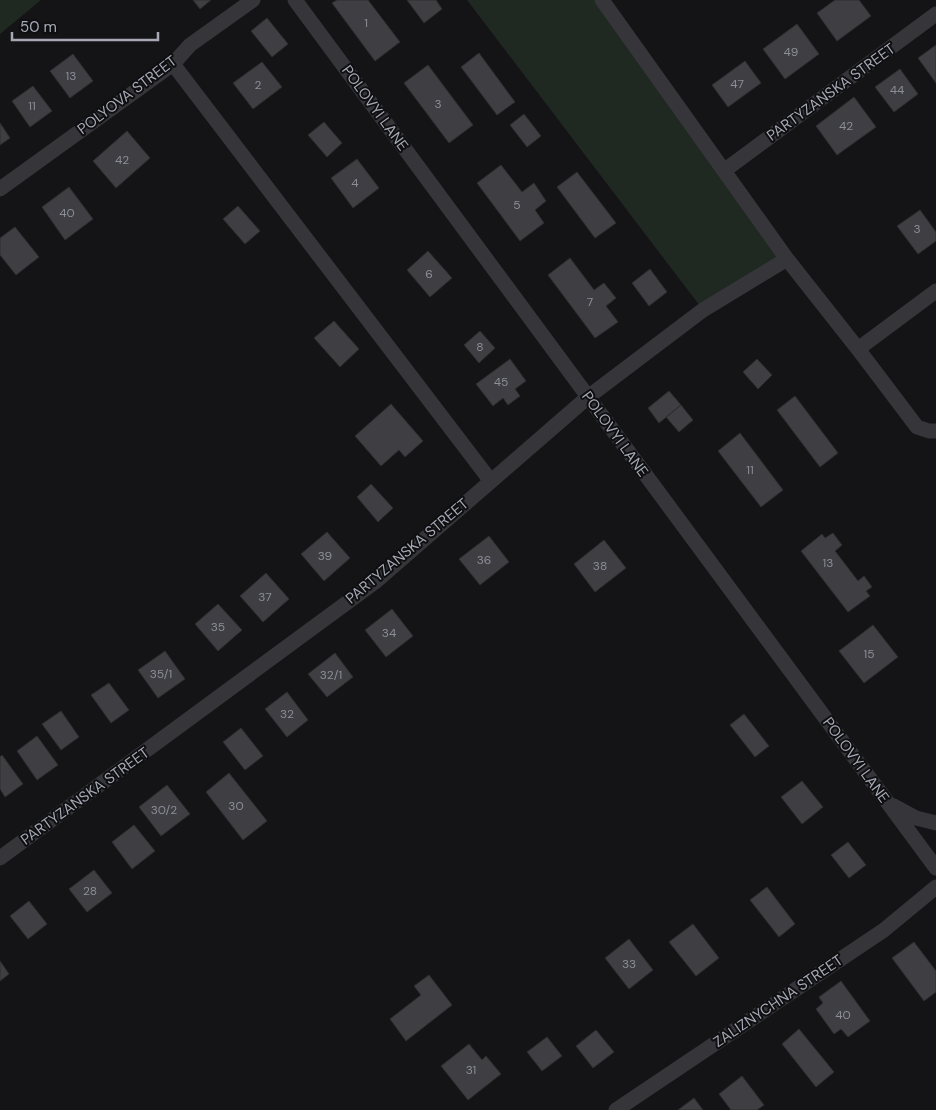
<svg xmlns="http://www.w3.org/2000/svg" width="936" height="1110" viewBox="0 0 936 1110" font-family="'DM Sans',sans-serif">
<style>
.green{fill:#202822}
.building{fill:#3e3e43;stroke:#2e2e31}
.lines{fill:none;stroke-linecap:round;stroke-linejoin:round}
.street{stroke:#35353a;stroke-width:15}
.labels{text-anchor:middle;stroke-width:4;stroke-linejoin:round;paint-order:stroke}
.number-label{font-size:12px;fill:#8c8e98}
.street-label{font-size:15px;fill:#a6a9b5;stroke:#0f0f11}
</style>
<rect width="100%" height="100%" fill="#141416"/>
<path class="green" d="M 0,0 L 41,0 L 0,34 Z
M 467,0 L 602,0 L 787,259 L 703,310 Z"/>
<path class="building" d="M 193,0 L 211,0 L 200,9 Z
M 337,0 L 368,0 L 400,42 L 375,61 L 332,3 Z
M 407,0 L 436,0 L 442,9 L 424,23 Z
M 835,0 L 859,0 L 871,16 L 837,41 L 817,13 Z
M 267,18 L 288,44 L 272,57 L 251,31 Z
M 797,24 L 819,54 L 785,79 L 763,49 Z
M 936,45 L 936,83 L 918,58 Z
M 479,53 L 515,102 L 497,115 L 461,67 Z
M 73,54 L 93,81 L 70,98 L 50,71 Z
M 745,61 L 761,83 L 728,107 L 712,85 Z
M 262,62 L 282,87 L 253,109 L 233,83 Z
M 428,65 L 473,125 L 449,143 L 404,83 Z
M 900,69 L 918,94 L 894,112 L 875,87 Z
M 33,86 L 52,111 L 30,127 L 12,101 Z
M 854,97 L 876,127 L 837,155 L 816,126 Z
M 524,114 L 541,136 L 527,147 L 510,125 Z
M 324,122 L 342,143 L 327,157 L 308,135 Z
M 0,123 L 10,138 L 0,145 Z
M 127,131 L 150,158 L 116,188 L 93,161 Z
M 357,159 L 379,188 L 353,208 L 331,178 Z
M 501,165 L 522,192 L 534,183 L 546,201 L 535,210 L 544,223 L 520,241 L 477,183 Z
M 577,172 L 616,223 L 595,238 L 557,187 Z
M 69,187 L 93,219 L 65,240 L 42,207 Z
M 238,206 L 260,231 L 245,244 L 223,219 Z
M 920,210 L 936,232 L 936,241 L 918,254 L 897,226 Z
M 15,227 L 39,257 L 16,275 L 0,255 L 0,238 Z
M 428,251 L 452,278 L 430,297 L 407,270 Z
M 570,258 L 594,290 L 604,283 L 616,298 L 606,306 L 618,322 L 595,338 L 548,275 Z
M 650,269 L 667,292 L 649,306 L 632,283 Z
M 334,321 L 359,349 L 340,367 L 314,338 Z
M 480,331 L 495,348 L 479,363 L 464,345 Z
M 510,359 L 526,381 L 515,389 L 520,396 L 508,405 L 503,398 L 493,406 L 476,384 Z
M 757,359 L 772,375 L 758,389 L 743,372 Z
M 669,391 L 681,405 L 659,423 L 648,408 Z
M 795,396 L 838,453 L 820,467 L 777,410 Z
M 391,404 L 423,441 L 405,457 L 399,450 L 381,466 L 355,436 Z
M 681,405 L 693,420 L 679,432 L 666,417 Z
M 740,433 L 783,490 L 761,507 L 718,451 Z
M 371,484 L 393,508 L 378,522 L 357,497 Z
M 327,532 L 350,558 L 324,581 L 301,554 Z
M 833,533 L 842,545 L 835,551 L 858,581 L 864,576 L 872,587 L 866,591 L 870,596 L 848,612 L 801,551 L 822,534 L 825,538 Z
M 489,536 L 509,562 L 480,585 L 459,559 Z
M 604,540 L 626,568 L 595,592 L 574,564 Z
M 266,573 L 289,599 L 263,622 L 240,596 Z
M 218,604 L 242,630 L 218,651 L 195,624 Z
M 392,609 L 413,636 L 386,657 L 365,630 Z
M 873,625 L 898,657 L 864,683 L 839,651 Z
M 165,651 L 185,679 L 158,698 L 138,670 Z
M 335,653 L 353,677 L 327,697 L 308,674 Z
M 109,683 L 129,710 L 111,723 L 91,695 Z
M 287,692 L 308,720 L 287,737 L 265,709 Z
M 61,711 L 79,737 L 61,750 L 42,724 Z
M 744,714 L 769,746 L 755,757 L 730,725 Z
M 241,728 L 263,756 L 245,770 L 223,742 Z
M 37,736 L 58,765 L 37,780 L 17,751 Z
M 2,755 L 23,784 L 5,797 L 0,789 L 0,757 Z
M 229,773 L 267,821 L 243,840 L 206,792 Z
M 802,781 L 823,807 L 802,824 L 781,797 Z
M 167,785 L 190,814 L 161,836 L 139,807 Z
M 134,825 L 155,851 L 132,869 L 112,842 Z
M 848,842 L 866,865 L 849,878 L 831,855 Z
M 94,870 L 112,893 L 87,912 L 69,889 Z
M 767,887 L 795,924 L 779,937 L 750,900 Z
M 29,901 L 47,924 L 28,939 L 10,916 Z
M 693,924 L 719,958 L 696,976 L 669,942 Z
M 629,939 L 653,970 L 629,989 L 605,958 Z
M 914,942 L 936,971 L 936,992 L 924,1001 L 892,958 Z
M 0,961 L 9,974 L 0,981 Z
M 429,975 L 452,1005 L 406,1041 L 390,1019 L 421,995 L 414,986 Z
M 841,981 L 870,1021 L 848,1037 L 841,1029 L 834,1034 L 816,1009 L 823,1003 L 819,997 Z
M 799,1029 L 834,1072 L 816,1087 L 782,1044 Z
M 596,1030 L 614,1052 L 593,1068 L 576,1046 Z
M 547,1037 L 562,1056 L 542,1071 L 527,1052 Z
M 469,1044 L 482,1060 L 486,1056 L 501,1074 L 468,1100 L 441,1066 Z
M 742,1076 L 764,1105 L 757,1110 L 731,1110 L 719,1094 Z
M 694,1098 L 703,1110 L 678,1110 Z"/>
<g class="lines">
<path class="street" d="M 295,0 L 936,868
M 602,0 L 787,259 L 858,349 L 936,291
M 173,64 L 490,480
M 725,170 L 936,14
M 0,189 L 173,64 L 190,45 L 253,0
M 858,349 L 917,427 L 929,431 L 936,431
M 894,806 L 916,818 L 936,823
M 0,858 L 375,582 L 588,397 L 703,310 L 787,259
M 616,1110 L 884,930 L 936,887"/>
</g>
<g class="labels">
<g class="number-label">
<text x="366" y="27">1</text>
<text x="791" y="56">49</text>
<text x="71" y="80">13</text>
<text x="737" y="88">47</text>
<text x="258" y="89">2</text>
<text x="897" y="94">44</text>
<text x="438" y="108">3</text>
<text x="32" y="110">11</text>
<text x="846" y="130">42</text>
<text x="122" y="164">42</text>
<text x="355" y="187">4</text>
<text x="517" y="209">5</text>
<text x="67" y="217">40</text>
<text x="917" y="233">3</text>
<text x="429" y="278">6</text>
<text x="590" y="306">7</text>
<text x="480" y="351">8</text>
<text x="501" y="386">45</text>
<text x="750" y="474">11</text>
<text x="325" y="560">39</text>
<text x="484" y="564">36</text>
<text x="828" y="567">13</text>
<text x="600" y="570">38</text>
<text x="265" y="601">37</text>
<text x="218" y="631">35</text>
<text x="389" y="637">34</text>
<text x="869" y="658">15</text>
<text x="161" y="678">35/1</text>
<text x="331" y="679">32/1</text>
<text x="287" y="718">32</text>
<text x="236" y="810">30</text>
<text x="164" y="814">30/2</text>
<text x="90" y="895">28</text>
<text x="629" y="968">33</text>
<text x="843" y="1019">40</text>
<text x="471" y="1074">31</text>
</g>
<g class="street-label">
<text transform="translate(831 92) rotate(-36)" y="5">PARTYZANSKA STREET</text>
<text transform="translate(127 95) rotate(-37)" y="5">POLYOVA STREET</text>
<text transform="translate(375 108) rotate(54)" y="5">POLOVYI LANE</text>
<text transform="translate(615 434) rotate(54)" y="5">POLOVYI LANE</text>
<text transform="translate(407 551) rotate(-40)" y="5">PARTYZANSKA STREET</text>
<text transform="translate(856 760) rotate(54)" y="5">POLOVYI LANE</text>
<text transform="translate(85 796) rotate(-36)" y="5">PARTYZANSKA STREET</text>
<text transform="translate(778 1001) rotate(-34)" y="5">ZALIZNYCHNA STREET</text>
</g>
</g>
<path d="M12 32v8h146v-8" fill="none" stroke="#a6a9b5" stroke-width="2.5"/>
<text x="20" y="32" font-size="15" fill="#a6a9b5" stroke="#0f0f11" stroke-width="4" paint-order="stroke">50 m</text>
</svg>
